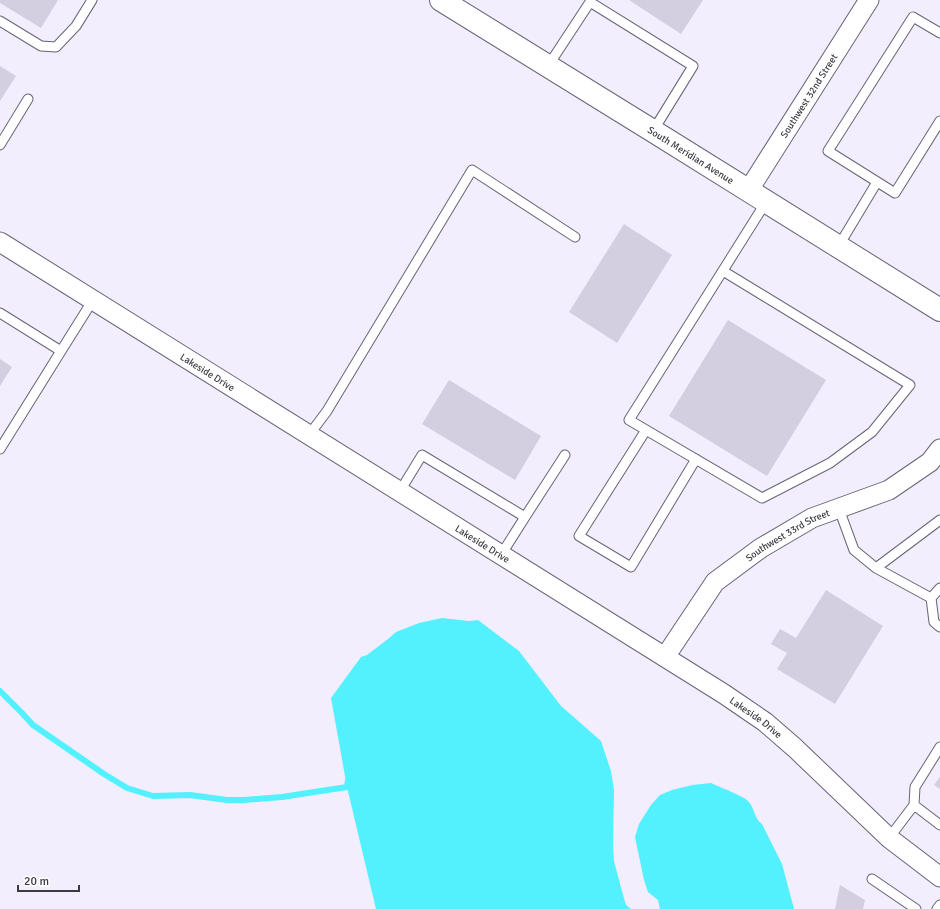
<svg xmlns="http://www.w3.org/2000/svg" width="940" height="909" viewBox="0 0 940 909" font-family="Signika,sans-serif">
<style>
.water{fill:#53f0fe}
.lines{fill:none;stroke-linecap:round;stroke-linejoin:round}
.stream{stroke:#53f0fe;stroke-width:6}
.building{fill:#d4cee1}
.service-casing{stroke:#686475;stroke-width:11}
.minor-casing{stroke:#686475;stroke-width:21}
.secondary-casing{stroke:#686475;stroke-width:24}
.service{stroke:#fff;stroke-width:9}
.minor{stroke:#fff;stroke-width:19}
.secondary{stroke:#fff;stroke-width:22}
.labels{text-anchor:middle;stroke-width:3;stroke-linejoin:round;paint-order:stroke}
.street-label{font-size:10px;fill:#3b3a41;stroke:#fff}
</style>
<rect width="100%" height="100%" fill="#f2eefe"/>
<path class="water" d="M 442,618 L 469,621 L 478,620 L 519,651 L 561,706 L 601,741 L 611,771 L 614,790 L 613,844 L 614,861 L 623,895 L 626,905 L 631,909 L 376,909 L 347,787 L 331,698 L 361,657 L 367,655 L 388,639 L 396,632 L 419,623 Z
M 711,783 C 719,787 744,796 748,801 C 755,808 754,819 762,824 L 782,864 L 794,909 L 660,909 L 658,900 L 648,892 L 644,880 L 635,837 L 639,824 L 651,805 L 660,795 L 672,790 L 692,785 Z"/>
<g class="lines">
<path class="stream" d="M 0,691 L 21,712 L 33,725 L 104,774 L 127,788 L 153,796 L 190,795 L 227,800 L 244,800 L 282,797 L 347,787 L 348,780"/>
</g>
<path class="building" d="M 0,0 L 58,0 L 41,28 L 0,3 Z
M 629,0 L 703,0 L 681,34 Z
M 0,66 L 16,76 L 0,101 Z
M 624,224 L 672,255 L 617,343 L 569,312 Z
M 728,320 L 826,380 L 767,476 L 669,416 Z
M 0,359 L 12,367 L 0,386 Z
M 449,380 L 541,436 L 515,480 L 422,424 Z
M 826,590 L 883,626 L 835,704 L 777,669 L 787,653 L 771,644 L 780,629 L 796,638 Z
M 940,777 L 940,789 L 934,785 Z
M 840,885 L 865,900 L 863,909 L 835,909 Z"/>
<g class="lines">
<defs>
<path id="service" d="M 0,21 L 41,46 L 56,47 L 76,26 L 92,0
M 940,33 L 913,17 L 828,151 L 895,193 L 940,121
M 548,66 L 590,2 L 693,66 L 653,131
M 0,145 L 28,99
M 838,247 L 877,182
M 723,271 L 910,385 L 872,432 L 830,463 L 762,498 L 629,420 L 766,202
M 0,313 L 61,351 L 93,300
M 646,430 L 579,536 L 631,567 L 696,459
M 309,435 L 327,411 L 472,170 L 575,237
M 0,449 L 61,351
M 400,491 L 422,455 L 525,517 L 501,555
M 839,509 L 854,550 L 876,568 L 931,598 L 940,588
M 525,517 L 565,455
M 876,568 L 940,520
M 931,598 L 934,622 L 940,627
M 914,805 L 940,825
M 889,838 L 914,805 L 915,787 L 940,747
M 872,879 L 916,909
M 937,909 L 940,905"/>
<g id="minor">
<path id="s1" d="M 748,191 L 869,0"/>
<path id="s2" d="M 0,242 L 724,694 L 765,722 L 795,748 L 889,838 L 940,877"/>
<path id="s3" d="M 665,657 L 715,582 L 761,548 L 812,518 L 889,490 L 930,462 L 940,449"/>
</g>
<g id="secondary">
<path id="s4" d="M 441,0 L 653,131 L 940,310"/>
</g>
</defs>
<use href="#service" class="service-casing"/>
<use href="#minor" class="minor-casing"/>
<use href="#secondary" class="secondary-casing"/>
<use href="#service" class="service"/>
<use href="#minor" class="minor"/>
<use href="#secondary" class="secondary"/>
</g>
<g class="labels">
<g class="street-label">
<text dy="4" stroke="none"><textPath href="#s1" startOffset="113">Southwest 32nd Street</textPath></text>
<text dy="4" stroke="none"><textPath href="#s4" startOffset="294">South Meridian Avenue</textPath></text>
<text dy="4" stroke="none"><textPath href="#s2" startOffset="245">Lakeside Drive</textPath></text>
<text dy="4" stroke="none"><textPath href="#s3" startOffset="177">Southwest 33rd Street</textPath></text>
<text dy="4" stroke="none"><textPath href="#s2" startOffset="569">Lakeside Drive</textPath></text>
<text dy="4" stroke="none"><textPath href="#s2" startOffset="893">Lakeside Drive</textPath></text>
</g>
</g>
<path d="M18 885v6h61v-6" fill="none" stroke="#3b3a41" stroke-width="2"/>
<text x="24" y="885" font-size="12" fill="#3b3a41" stroke="#ffffff" stroke-width="3" paint-order="stroke">20 m</text>
</svg>
